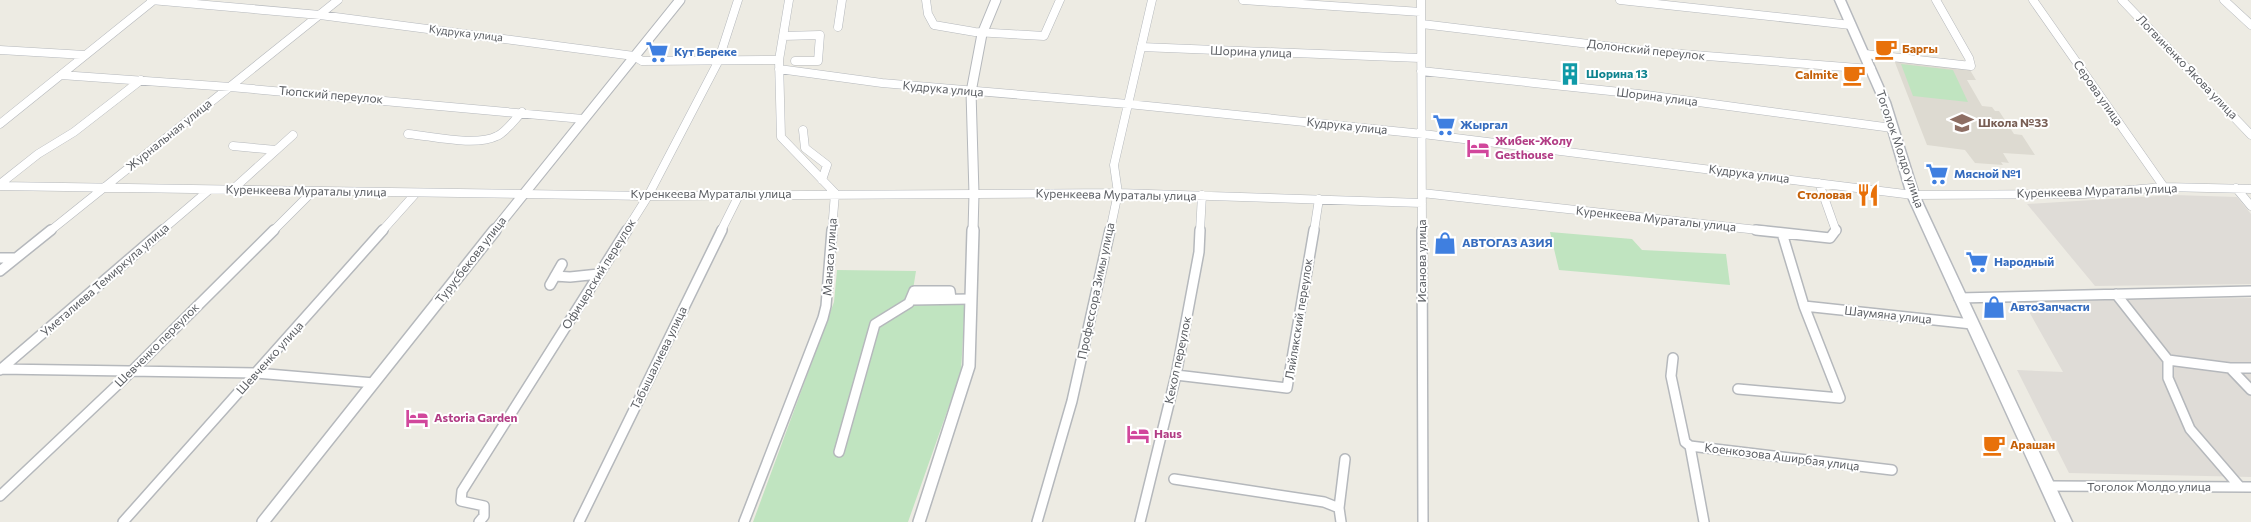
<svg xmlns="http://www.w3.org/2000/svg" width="2251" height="522" viewBox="0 0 2251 522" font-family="Commissioner,sans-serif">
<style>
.industrial{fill:#dfdcd7}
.education{fill:#dddad1}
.green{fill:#c0e4c0}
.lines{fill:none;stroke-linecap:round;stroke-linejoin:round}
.minor-far1-casing{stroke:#b5b8bc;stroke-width:9}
.minor-casing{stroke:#b5b8bc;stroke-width:12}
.tertiary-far1-casing{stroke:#b5b8bc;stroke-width:11}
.tertiary-casing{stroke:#b5b8bc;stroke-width:14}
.secondary-casing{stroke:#b6b9be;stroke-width:3}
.minor-far1{stroke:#fff;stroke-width:8}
.minor{stroke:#fff;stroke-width:9}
.tertiary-far1{stroke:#fff;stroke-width:9}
.tertiary{stroke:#fff;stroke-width:11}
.secondary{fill:#fff;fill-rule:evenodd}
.labels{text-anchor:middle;stroke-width:4;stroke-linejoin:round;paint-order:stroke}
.far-street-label{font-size:11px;fill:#5b5e63;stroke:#fff}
.food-label{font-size:12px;font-weight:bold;fill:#c56008;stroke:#fff;text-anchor:start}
.street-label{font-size:12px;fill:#5b5e63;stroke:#fff}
.shop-label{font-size:12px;font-weight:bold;fill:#366cbe;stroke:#fff;text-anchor:start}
.culture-label{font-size:12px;font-weight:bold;fill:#0d838f;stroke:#fff;text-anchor:start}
.education-label{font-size:12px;font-weight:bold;fill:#785e54;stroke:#fff;text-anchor:start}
.hotel-label{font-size:12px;font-weight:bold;fill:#b23c85;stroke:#fff;text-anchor:start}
</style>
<rect width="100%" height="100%" fill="#edebe3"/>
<path class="industrial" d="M 2174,195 L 2237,197 L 2251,214 L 2251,284 L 2095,286 L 2027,204 Z
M 2251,298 L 2251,477 L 2069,473 L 2017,370 L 2063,372 L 2023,301 Z"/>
<path class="education" d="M 1894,60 L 1970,70 L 1976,80 L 1967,80 L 1982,106 L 1992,107 L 1995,111 L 1999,111 L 2014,134 L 2022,135 L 2035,155 L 2003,153 L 2009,163 L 2001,162 L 2003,165 L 1975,163 L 1965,150 L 1927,145 Z"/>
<path class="green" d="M 1901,64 L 1953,70 L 1968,102 L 1913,96 Z
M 1550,232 L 1632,239 L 1642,250 L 1726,254 L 1730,285 L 1559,270 Z
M 837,270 L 916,271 L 911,302 L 965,301 L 961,372 L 908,522 L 753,522 L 834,302 Z"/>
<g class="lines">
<defs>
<path id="minor-far1" d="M 151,0 L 320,15 L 634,56 L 642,61 L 779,60
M 789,0 L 779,60 L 781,137 L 835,193 L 832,231
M 926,0 L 928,14 L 934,25 L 975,32 L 1044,36 L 1060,0
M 1243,0 L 1421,12
M 1421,0 L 1422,231
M 1620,0 L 1851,25
M 2033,0 L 2164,187
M 2122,0 L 2251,135
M 2224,0 L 2251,25
M 1422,24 L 1656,52 L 1871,69
M 838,27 L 842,0
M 783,36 L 820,35 L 818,61 L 795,61
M 1141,47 L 1420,58
M 0,50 L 85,55
M 1865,54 L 1971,66 L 1969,58 L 1936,0
M 779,69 L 882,83 L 1128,104 L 1423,134 L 1913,195 L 2084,194 L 2164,187 L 2251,189
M 1421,71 L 1639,94 L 1892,128
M 61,75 L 230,87 L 583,119
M 0,124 L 154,0
M 803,130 L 805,148 L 827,165 L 822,180
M 408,134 C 432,136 475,147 497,136 C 506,132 515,119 522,112
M 233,146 L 276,150
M 1819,183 L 1836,231
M 0,184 L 38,154 L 74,132 L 141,80
M 0,186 L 648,196 L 1118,193 L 1422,203
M 2236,188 L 2251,206
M 231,191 L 293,135
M 1422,193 L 1767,231
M 50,231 L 338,0
M 161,231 L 209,190
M 273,231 L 312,192
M 382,231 L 416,193
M 626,231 L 648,196 L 718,62 L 738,0
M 721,231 L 739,195
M 1110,231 L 1118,193 L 1114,165 L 1152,0
M 1200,231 L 1202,195
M 1314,231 L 1319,199"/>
<path id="minor" d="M 1422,230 L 1423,522
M 1756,230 L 1830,238 L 1836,230
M 0,258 L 16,258
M 0,271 L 51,230
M 555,276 L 570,277 L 599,274
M 550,285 L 562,264
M 2116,294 L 2168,360
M 1959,298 L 2251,291
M 911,300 L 971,299
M 1804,306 L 1972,324
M 1673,358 L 1671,376 L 1685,442 L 1690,446
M 2230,368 L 2251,390
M 0,369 L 256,373 L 374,383
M 0,370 L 163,230
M 1176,375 L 1287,388 L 1314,230
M 1738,389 L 1840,398 L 1804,306 L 1782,233
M 839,452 L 875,324 L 909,303 L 914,291 L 950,291 L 951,299
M 1174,479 L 1324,502 L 1339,508 L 1341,522
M 2047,486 L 2251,487
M 2240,487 L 2190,429 L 2168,378 L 2168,360 L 2230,368 L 2251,368
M 0,496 L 131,372 L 274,230
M 1339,508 L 1345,459
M 123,522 L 383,230
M 479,522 L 484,516 L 484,506 L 461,501 L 462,491 L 627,230
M 579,522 L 722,230
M 744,522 L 823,318 L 826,306 L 832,230
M 1037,522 L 1072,401 L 1110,230
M 1140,522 L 1176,375 L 1199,252 L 1200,230
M 1704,522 L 1690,446 L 1892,470"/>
<path id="tertiary-far1" d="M 494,231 L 680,0
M 973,231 L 974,194 L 971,92 L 982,34 L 996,0"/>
<path id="tertiary" d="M 263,522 L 495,230
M 919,522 L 969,366 L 973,230"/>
<path id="secondary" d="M 1835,0 L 1845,0 L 1890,102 L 1919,195 L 2072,522 L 2056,522 L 1907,195 L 1880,102 Z"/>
</defs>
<use href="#minor-far1" class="minor-far1-casing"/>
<use href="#minor" class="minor-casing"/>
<use href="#tertiary-far1" class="tertiary-far1-casing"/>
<use href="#tertiary" class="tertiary-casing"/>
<use href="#secondary" class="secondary-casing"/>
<use href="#minor-far1" class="minor-far1"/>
<use href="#minor" class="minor"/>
<use href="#tertiary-far1" class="tertiary-far1"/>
<use href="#tertiary" class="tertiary"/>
<use href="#secondary" class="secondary"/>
</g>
<defs>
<symbol id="cafe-bare" viewBox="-9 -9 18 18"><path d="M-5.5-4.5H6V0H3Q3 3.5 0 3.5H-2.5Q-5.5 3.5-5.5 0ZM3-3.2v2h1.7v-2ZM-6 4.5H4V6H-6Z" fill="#e8710a" stroke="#fff" stroke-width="2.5" paint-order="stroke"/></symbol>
<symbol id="supermarket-bare" viewBox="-9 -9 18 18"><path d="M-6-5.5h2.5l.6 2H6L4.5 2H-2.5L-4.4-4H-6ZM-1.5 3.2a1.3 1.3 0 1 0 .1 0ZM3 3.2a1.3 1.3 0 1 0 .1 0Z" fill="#3f7fe0" stroke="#fff" stroke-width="2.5" paint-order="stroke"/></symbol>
<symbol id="building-bare" viewBox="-9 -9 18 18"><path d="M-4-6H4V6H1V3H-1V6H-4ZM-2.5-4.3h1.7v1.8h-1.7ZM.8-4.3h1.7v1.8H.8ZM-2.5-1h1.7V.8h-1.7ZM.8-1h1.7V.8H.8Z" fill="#0f9aa8" stroke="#fff" stroke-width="2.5" paint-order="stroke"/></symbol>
<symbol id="school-bare" viewBox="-9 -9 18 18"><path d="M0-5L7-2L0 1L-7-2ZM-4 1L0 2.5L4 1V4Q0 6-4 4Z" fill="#8d6e63" stroke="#fff" stroke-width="2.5" paint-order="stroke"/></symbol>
<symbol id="hotel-bare" viewBox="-9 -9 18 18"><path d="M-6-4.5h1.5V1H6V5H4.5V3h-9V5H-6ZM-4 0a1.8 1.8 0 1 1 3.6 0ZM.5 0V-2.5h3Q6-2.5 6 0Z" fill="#d1479c" stroke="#fff" stroke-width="2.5" paint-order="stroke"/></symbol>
<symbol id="restaurant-bare" viewBox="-9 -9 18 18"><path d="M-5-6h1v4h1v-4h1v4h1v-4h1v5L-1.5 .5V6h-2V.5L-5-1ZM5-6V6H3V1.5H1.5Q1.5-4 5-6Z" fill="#e8710a" stroke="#fff" stroke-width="2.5" paint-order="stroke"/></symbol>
<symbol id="shop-bare" viewBox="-9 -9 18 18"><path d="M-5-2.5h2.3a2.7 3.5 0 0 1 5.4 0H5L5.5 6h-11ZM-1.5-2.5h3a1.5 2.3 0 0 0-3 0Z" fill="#3f7fe0" stroke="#fff" stroke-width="2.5" paint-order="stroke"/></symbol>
</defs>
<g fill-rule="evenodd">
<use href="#cafe-bare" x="1870" y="33" width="32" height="32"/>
<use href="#supermarket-bare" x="641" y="36" width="32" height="32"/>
<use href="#building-bare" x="1554" y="58" width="32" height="32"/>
<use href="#cafe-bare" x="1838" y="59" width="32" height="32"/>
<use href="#school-bare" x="1946" y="107" width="32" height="32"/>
<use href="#supermarket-bare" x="1428" y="109" width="32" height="32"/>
<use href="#hotel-bare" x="1462" y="132" width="32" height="32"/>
<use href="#supermarket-bare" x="1921" y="158" width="32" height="32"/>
<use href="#restaurant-bare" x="1852" y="179" width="32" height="32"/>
<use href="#shop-bare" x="1429" y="227" width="32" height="32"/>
<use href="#supermarket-bare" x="1961" y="246" width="32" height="32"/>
<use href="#shop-bare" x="1978" y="291" width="32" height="32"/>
<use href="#hotel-bare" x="401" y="402" width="32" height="32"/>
<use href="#hotel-bare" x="1122" y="418" width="32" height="32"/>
<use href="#cafe-bare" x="1978" y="429" width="32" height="32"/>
</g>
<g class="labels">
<g class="far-street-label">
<text transform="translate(466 33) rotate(7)" y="4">Кудрука улица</text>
</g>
<g class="food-label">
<text x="1902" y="53">Баргы</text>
<text x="1838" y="79" text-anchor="end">Calmite</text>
<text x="1852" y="199" text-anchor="end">Столовая</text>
<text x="2010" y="449">Арашан</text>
</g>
<g class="street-label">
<text transform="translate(1646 50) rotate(6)" y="4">Долонский переулок</text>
<text transform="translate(1251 52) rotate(2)" y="4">Шорина улица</text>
<text transform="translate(2187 67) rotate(46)" y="4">Логвиненко Якова улица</text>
<text transform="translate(943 89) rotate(5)" y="4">Кудрука улица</text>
<text transform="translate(2098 93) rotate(55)" y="4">Серова улица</text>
<text transform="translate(331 95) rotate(5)" y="4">Тюпский переулок</text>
<text transform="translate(1657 97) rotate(7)" y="4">Шорина улица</text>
<text transform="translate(1347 126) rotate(6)" y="4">Кудрука улица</text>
<text transform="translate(169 135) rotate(-39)" y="4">Журнальная улица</text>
<text transform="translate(1900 149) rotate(71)" y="4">Тоголок Молдо улица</text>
<text transform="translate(1749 174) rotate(7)" y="4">Кудрука улица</text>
<text transform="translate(306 191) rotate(1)" y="4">Куренкеева Мураталы улица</text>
<text transform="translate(2097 191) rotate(-2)" y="4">Куренкеева Мураталы улица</text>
<text x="711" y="198">Куренкеева Мураталы улица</text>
<text transform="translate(1116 195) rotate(1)" y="4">Куренкеева Мураталы улица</text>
<text transform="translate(1656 219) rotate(6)" y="4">Куренкеева Мураталы улица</text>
<text transform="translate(830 257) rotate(-86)" y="4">Манаса улица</text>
<text transform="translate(471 260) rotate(-52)" y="4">Турусбекова улица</text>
<text transform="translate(1422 261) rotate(-90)" y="4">Исанова улица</text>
<text transform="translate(599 274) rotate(-58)" y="4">Офицерский переулок</text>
<text transform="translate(105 280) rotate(-41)" y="4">Уметалиева Темиркула улица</text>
<text transform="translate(1096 291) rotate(-78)" y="4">Профессора Зимы улица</text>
<text transform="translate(1888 315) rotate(6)" y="4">Шаумяна улица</text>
<text transform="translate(1299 319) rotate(-81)" y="4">Ляйлякский переулок</text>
<text transform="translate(157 345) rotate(-45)" y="4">Шевченко переулок</text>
<text transform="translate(270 358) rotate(-48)" y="4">Шевченко улица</text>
<text transform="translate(659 358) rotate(-64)" y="4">Табышалиева улица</text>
<text transform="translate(1178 360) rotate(-78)" y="4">Кекол переулок</text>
<text transform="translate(1782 457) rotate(7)" y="4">Коенкозова Аширбая улица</text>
<text x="2149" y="491">Тоголок Молдо улица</text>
</g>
<g class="shop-label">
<text x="674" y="56">Кут Береке</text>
<text x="1460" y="129">Жыргал</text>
<text x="1954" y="178">Мясной №1</text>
<text x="1462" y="247">АВТОГАЗ АЗИЯ</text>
<text x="1994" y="266">Народный</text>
<text x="2010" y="311">АвтоЗапчасти</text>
</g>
<g class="culture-label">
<text x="1586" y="78">Шорина 13</text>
</g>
<g class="education-label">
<text x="1978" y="127">Школа №33</text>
</g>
<g class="hotel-label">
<text x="1495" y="145">Жибек-Жолу<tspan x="1495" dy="14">Gesthouse</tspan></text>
<text x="434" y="422">Astoria Garden</text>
<text x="1154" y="438">Haus</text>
</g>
</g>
</svg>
